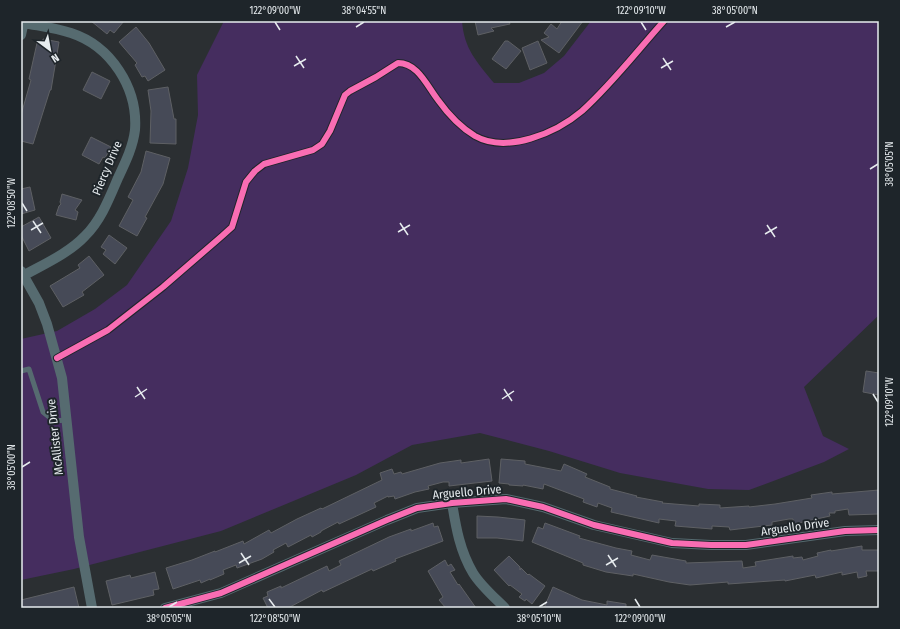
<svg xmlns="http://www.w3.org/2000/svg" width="900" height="629" viewBox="0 0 900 629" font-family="'Fira Sans Condensed',sans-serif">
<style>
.green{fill:#452d5f}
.building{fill:#464a57;stroke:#5e6064}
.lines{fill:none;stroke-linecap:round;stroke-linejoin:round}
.service{stroke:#566b70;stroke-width:5}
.minor{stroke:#566b70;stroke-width:10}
.cycleway-casing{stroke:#1e252a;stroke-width:8}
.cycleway{stroke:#f96db3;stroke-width:6}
.ticks{fill:none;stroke:#e6ebee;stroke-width:1.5}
.labels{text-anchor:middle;stroke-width:4;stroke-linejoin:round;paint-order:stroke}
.street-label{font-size:12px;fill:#e6ebee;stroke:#1e252a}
.neatline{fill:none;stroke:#e6ebee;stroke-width:1.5}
.ticks-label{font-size:10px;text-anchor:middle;fill:#e6ebee}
</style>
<rect width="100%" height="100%" fill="#2b2f32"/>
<path class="green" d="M 224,21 L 462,21 C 464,49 477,62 494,83 L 519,83 L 544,73 L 564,56 L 591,21 L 879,21 L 879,315 L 804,387 L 823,436 L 849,449 L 824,462 L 749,490 L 708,489 L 620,473 L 549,451 L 480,433 L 412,445 L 356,475 L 221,531 L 74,569 L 21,580 L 21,339 L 57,331 L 95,309 L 127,285 L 171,221 L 188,168 L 198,115 L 197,75 Z"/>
<path class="building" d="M 91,21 L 124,21 L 114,33 L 110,30 L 107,34 Z
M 475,21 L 509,21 L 510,24 L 491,28 L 494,31 L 478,35 Z
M 562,21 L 583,21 L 559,53 L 541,40 L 549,37 L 544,33 L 551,24 L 557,29 Z
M 136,27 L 149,43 L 165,70 L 148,81 L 145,76 L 142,77 L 135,65 L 137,63 L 119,42 Z
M 43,39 L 59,42 L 51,90 L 50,90 L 33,144 L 21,141 L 21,115 L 31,80 L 29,79 L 37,43 L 42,44 Z
M 505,41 L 508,41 L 521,51 L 506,69 L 492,59 Z
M 538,41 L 547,63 L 530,70 L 522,48 Z
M 92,72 L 110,81 L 101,99 L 83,90 Z
M 168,87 L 174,119 L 176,119 L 176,144 L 150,143 L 151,111 L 148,90 Z
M 91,137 L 111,147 L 105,158 L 103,157 L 99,164 L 82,155 Z
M 146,151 L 170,158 L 163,184 L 145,217 L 147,218 L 137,236 L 119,226 L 133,200 L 128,197 L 141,172 Z
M 30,187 L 35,210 L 21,214 L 21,189 Z
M 62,194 L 82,200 L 75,210 L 78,212 L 76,220 L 56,215 L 59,206 L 61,204 L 60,202 Z
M 39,217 L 51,238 L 29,251 L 21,235 L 21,227 Z
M 109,235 L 127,248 L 115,264 L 103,254 L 106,250 L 101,247 Z
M 89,256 L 104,275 L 82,292 L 84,295 L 63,307 L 50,286 L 80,268 L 78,265 Z
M 866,371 L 879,373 L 879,395 L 863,392 Z
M 489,459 L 492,481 L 449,486 L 449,482 L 443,482 L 428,486 L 429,489 L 415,492 L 395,499 L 394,496 L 388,497 L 388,496 L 374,503 L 376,507 L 339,524 L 338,522 L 321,531 L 321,532 L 312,537 L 311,535 L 288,547 L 286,543 L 273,550 L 274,552 L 262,559 L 237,568 L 236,565 L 223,570 L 224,574 L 210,580 L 210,579 L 201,583 L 200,580 L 173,589 L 166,568 L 192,560 L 215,551 L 215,552 L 243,541 L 244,544 L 269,530 L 271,533 L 297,519 L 321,508 L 322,509 L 382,480 L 380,473 L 392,469 L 394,474 L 401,472 L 402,474 L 440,463 L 461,460 L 461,463 Z
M 501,459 L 525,461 L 525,464 L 561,471 L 564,464 L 587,474 L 585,477 L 610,487 L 610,489 L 637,496 L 636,497 L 663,502 L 662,503 L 699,506 L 699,504 L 720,505 L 720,508 L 749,506 L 749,507 L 775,504 L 812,498 L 811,495 L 832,492 L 832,494 L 879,490 L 879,514 L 849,515 L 848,509 L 835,511 L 835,513 L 829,513 L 830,516 L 794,524 L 793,519 L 789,519 L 772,522 L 772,525 L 730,530 L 729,527 L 712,526 L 712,529 L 675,526 L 676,521 L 659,519 L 659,523 L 611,512 L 612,508 L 598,503 L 597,507 L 583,502 L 584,499 L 544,484 L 543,489 L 523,485 L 523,486 L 509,485 L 509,484 L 499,483 Z
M 477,516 L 498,517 L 525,520 L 523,541 L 497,538 L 477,538 Z
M 433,523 L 434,527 L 438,526 L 443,541 L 395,559 L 396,561 L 373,571 L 372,569 L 323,592 L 322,590 L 288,608 L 268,608 L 263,598 L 268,596 L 267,592 L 281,586 L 281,588 L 327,566 L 329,571 L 341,565 L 339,561 L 389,537 L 411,529 L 411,531 Z
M 545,523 L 580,536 L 579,538 L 616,548 L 632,551 L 631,555 L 650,560 L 652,555 L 686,561 L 686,563 L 742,561 L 743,568 L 756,566 L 755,562 L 793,556 L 793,558 L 802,557 L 803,560 L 818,556 L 817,553 L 831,550 L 831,551 L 862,546 L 862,550 L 879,550 L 879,571 L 866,571 L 867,576 L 858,578 L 857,572 L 842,575 L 842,572 L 816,578 L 815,575 L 785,581 L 785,580 L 728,584 L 728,582 L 690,585 L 669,582 L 633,574 L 633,576 L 606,572 L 583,565 L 583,563 L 532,542 L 538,527 L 543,529 Z
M 509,556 L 520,567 L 520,570 L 521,568 L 528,575 L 529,574 L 545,586 L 532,604 L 526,599 L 525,601 L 519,597 L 522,594 L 510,585 L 509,586 L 494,570 Z
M 445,560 L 448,566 L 451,564 L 455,570 L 450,572 L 458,585 L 459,584 L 476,608 L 446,608 L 439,600 L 443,597 L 428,571 Z
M 155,572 L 159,589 L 153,590 L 154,595 L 112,605 L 106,581 L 130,575 L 131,578 Z
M 74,587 L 79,608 L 21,608 L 21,600 Z
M 553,587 L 582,600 L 607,605 L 607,601 L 626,604 L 626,608 L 544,608 Z"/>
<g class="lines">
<path class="service" d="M 21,371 L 29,369 L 43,412 L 54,421 L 66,420"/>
<path class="minor" d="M 21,35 L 24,21
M 21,271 L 39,303 L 47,324 L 62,378 L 79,537 L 92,608
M 21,277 C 42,265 68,254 85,236 C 101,220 109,199 118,178 C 125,163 133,147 135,130 C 138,88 111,46 71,33 C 56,28 39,26 24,23
M 452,503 C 456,528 460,551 473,573 C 481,586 494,597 505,608
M 165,608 L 221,593 L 387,520 L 417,508 L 452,503 L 506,499 L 543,507 L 594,525 L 672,543 L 711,545 L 746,545 L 845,531 L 879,530"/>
<defs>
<path id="cycleway" d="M 57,358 L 108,330 L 163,287 L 222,236 L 232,227 L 246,182 L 255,171 L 264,164 L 313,150 L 322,144 L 330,131 L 345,95 L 350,91 L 376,77 L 398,63 C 418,63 427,86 438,100 C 448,114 460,127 475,136 C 507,154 556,133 582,111 C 612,84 637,51 664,21
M 165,608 L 221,593 L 387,520 L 417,508 L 452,503 L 506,499 L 543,507 L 594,525 L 672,543 L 711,545 L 746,545 L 845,531 L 879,530"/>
</defs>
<use href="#cycleway" class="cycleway-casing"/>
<use href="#cycleway" class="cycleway"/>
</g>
<path class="ticks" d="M 275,22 L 280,30M 641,22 L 646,30M 356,27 L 364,22M 726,27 L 735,22M 296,56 L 304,68M 663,58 L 671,70M 294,66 L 306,59M 661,68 L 673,61M 870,169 L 878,164M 22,203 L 27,211M 33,221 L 41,233M 400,223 L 408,235M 767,225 L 775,237M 31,230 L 43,223M 398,232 L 410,225M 765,234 L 777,227M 137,387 L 145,399M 504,389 L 512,401M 873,394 L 878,402M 135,397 L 147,389M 502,399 L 514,391M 22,467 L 30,462M 241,553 L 249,565M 608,555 L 616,567M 239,563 L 251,556M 606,565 L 618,558M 269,599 L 275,607M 635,599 L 640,607M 169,607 L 177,602M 539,607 L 547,602"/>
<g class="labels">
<g class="street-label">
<text transform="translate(107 168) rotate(-67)" y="4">Piercy Drive</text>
<text transform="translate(55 437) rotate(-96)" y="4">McAllister Drive</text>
<text transform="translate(467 492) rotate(-5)" y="4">Arguello Drive</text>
<text transform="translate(795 527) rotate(-8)" y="4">Arguello Drive</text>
</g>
</g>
<rect width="900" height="629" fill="none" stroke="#1e252a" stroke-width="44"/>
<g transform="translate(50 50) rotate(148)" stroke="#1e252a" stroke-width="3" paint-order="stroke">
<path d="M0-3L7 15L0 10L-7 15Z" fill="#e6ebee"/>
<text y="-6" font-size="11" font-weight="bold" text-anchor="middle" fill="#e6ebee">N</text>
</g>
<rect x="22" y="22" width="856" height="585" class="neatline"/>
<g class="ticks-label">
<text x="275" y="14">122°09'00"W</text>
<text x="364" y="14">38°04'55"N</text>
<text x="641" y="14">122°09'10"W</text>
<text x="735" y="14">38°05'00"N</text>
<text transform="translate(889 164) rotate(-90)" y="4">38°05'05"N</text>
<text transform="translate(11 203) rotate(-90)" y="4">122°08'50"W</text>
<text transform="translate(889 402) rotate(-90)" y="4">122°09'10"W</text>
<text transform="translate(11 467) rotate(-90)" y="4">38°05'00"N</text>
<text x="169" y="622">38°05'05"N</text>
<text x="275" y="622">122°08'50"W</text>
<text x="539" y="622">38°05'10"N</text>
<text x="640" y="622">122°09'00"W</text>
</g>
</svg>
